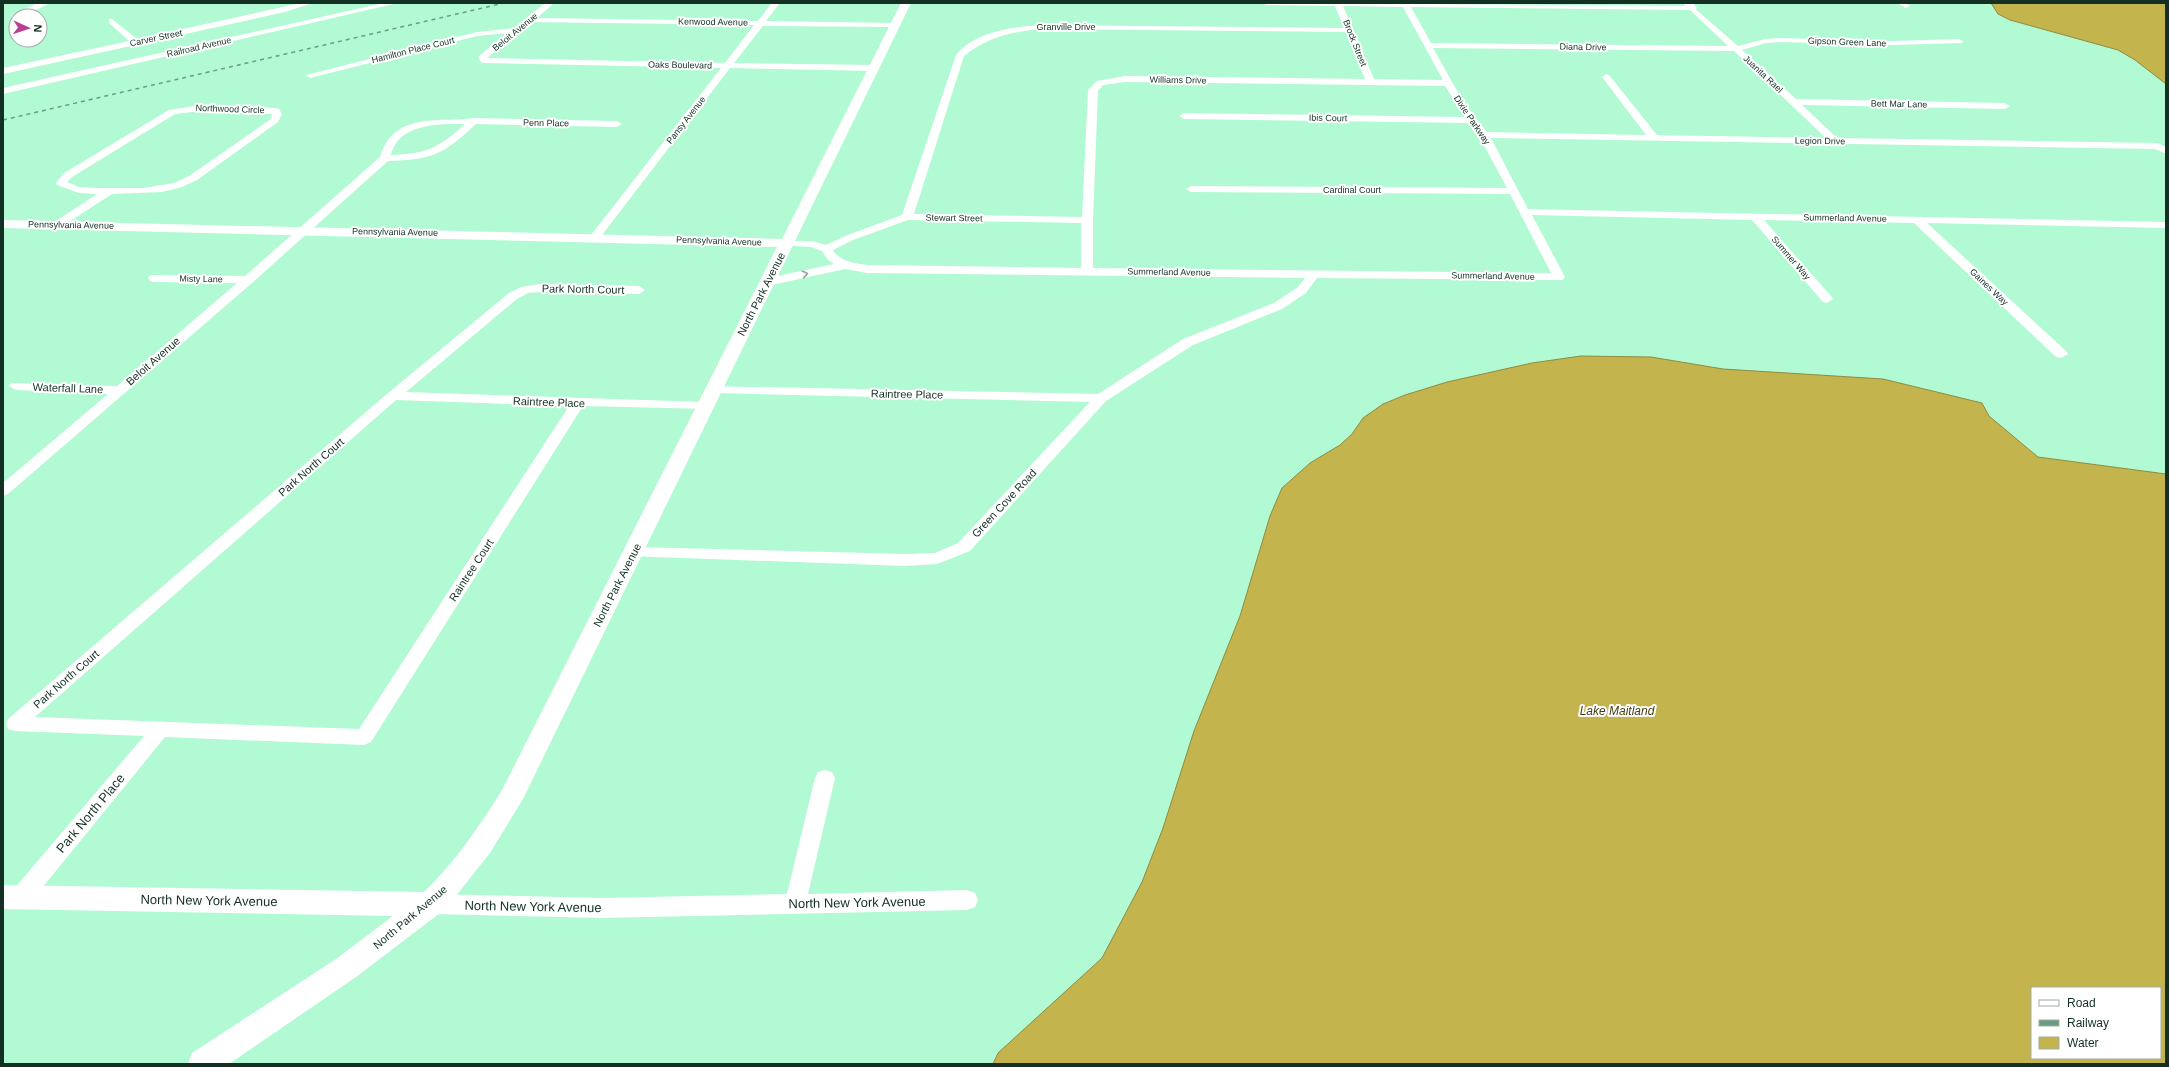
<svg xmlns="http://www.w3.org/2000/svg" width="2169" height="1067" viewBox="0 0 2169 1067" font-family="Arial,sans-serif">
<style>
.water{fill:#c3b44d;stroke:#8e8c40;fill-rule:evenodd}
.lines{fill:none;stroke-linecap:round;stroke-linejoin:round}
.minor{fill:#fff;fill-rule:evenodd}
.tertiary{fill:#fff;fill-rule:evenodd}
.rail{stroke:#699d81;stroke-width:1.5;stroke-dasharray:4 4;stroke-linecap:butt}
.oneway{stroke:#95a29c}
.labels{text-anchor:middle;stroke-width:4;stroke-linejoin:round;paint-order:stroke}
.far-street-label{font-size:9px;fill:#133022;stroke:#fff}
.street-label{font-size:11px;fill:#133022;stroke:#fff}
.water-label{font-size:12px;font-style:italic;fill:#453f13;stroke:#fff}
.near-street-label{font-size:13px;fill:#133022;stroke:#fff}
</style>
<rect width="100%" height="100%" fill="#b2fad3"/>
<path class="water" d="M 1991,3 L 2166,3 L 2166,84 L 2135,60 L 2118,50 L 2010,20 L 1998,14 Z
M 1581,356 L 1651,357 L 1723,369 L 1883,379 L 1982,403 L 1989,416 L 2038,457 L 2166,474 L 2166,1064 L 993,1064 L 998,1053 L 1102,958 L 1142,882 L 1163,828 L 1194,731 L 1240,616 L 1270,516 L 1282,488 L 1310,463 L 1340,445 L 1352,434 L 1363,418 L 1383,404 L 1405,395 L 1447,382 L 1532,363 ZM 2032,988 L 2160,988 L 2160,1058 L 2032,1058 Z"/>
<g class="lines">
<path class="minor" d="M 301,3 L 313,3 L 285,12 L 3,74 L 3,68 L 129,41 L 109,23 L 109,19 L 112,19 L 137,39 Z
M 384,3 L 398,3 L 3,94 L 3,88 Z
M 545,3 L 554,3 L 537,18 L 758,21 L 772,3 L 780,3 L 766,21 L 895,23 L 899,25 L 895,27 L 763,26 L 734,63 L 875,65 L 879,68 L 875,71 L 730,68 L 599,239 L 591,239 L 589,237 L 591,235 L 721,68 L 482,63 L 478,58 L 479,56 L 507,33 L 477,36 L 310,78 L 306,75 L 477,32 L 514,28 ZM 531,22 L 754,25 L 725,63 L 487,58 Z
M 1262,3 L 1692,6 L 1738,46 L 1765,39 L 1780,38 L 1891,41 L 1959,39 L 1963,41 L 1962,43 L 1891,45 L 1780,42 L 1766,43 L 1742,50 L 1796,99 L 2005,103 L 2010,106 L 2005,109 L 1802,105 L 1837,138 L 2157,143 L 2166,147 L 2166,154 L 2155,149 L 1491,138 L 1528,209 L 2166,222 L 2166,228 L 1927,223 L 2066,351 L 2068,354 L 2061,358 L 2056,357 L 1914,223 L 1764,220 L 1831,296 L 1833,299 L 1827,303 L 1823,302 L 1752,220 L 1532,215 L 1565,277 L 1563,280 L 1317,278 L 1306,293 L 1282,309 L 1193,345 L 1106,401 L 970,551 L 937,564 L 905,566 L 628,556 L 626,552 L 628,548 L 634,547 L 905,554 L 935,553 L 958,543 L 1090,402 L 713,393 L 706,389 L 708,386 L 1098,394 L 1183,339 L 1274,303 L 1298,287 L 1305,278 L 867,273 L 845,269 L 767,286 L 761,282 L 763,279 L 834,264 L 828,260 L 822,251 L 811,247 L 783,245 L 781,243 L 783,241 L 812,241 L 826,245 L 845,236 L 902,215 L 956,55 C 976,31 1012,27 1041,25 L 1344,28 L 1335,6 L 1266,5 ZM 1343,6 L 1403,7 L 1443,80 L 1374,79 ZM 1411,7 L 1690,10 L 1728,46 L 1431,43 ZM 1041,29 L 1346,32 L 1365,79 L 1125,76 L 1097,81 L 1088,90 L 1082,217 L 914,214 L 964,56 C 988,37 1011,32 1041,29 ZM 1433,48 L 1734,51 L 1826,138 L 1657,135 L 1609,75 L 1606,74 L 1602,77 L 1646,135 L 1487,132 L 1464,103 ZM 1125,82 L 1445,86 L 1465,117 L 1184,113 L 1179,116 L 1184,119 L 1470,123 L 1479,136 L 1507,188 L 1191,186 L 1186,189 L 1191,192 L 1510,194 L 1551,273 L 1093,268 L 1093,220 L 1098,91 L 1103,85 ZM 908,220 L 1081,223 L 1081,268 L 867,265 C 855,263 840,262 833,250 L 853,240 Z
M 1897,3 L 1906,3 L 1910,6 L 1906,8 Z
M 201,105 L 276,108 L 279,109 L 282,114 L 278,122 L 197,180 L 182,187 L 162,192 L 112,194 L 61,227 L 53,227 L 51,225 L 53,223 L 97,194 L 79,193 L 57,185 L 56,183 L 64,173 L 169,110 ZM 201,111 L 272,114 L 271,119 L 189,176 L 174,183 L 143,188 L 97,188 L 79,187 L 67,182 L 72,177 L 175,114 Z
M 474,118 L 617,121 L 622,124 L 617,127 L 476,124 C 444,154 432,160 388,161 L 252,283 L 8,494 L 3,496 L 3,483 L 108,394 L 16,390 L 9,386 L 11,383 L 117,386 L 237,283 L 154,282 L 150,281 L 148,278 L 150,275 L 245,276 L 380,157 C 394,111 438,123 474,118 ZM 448,124 L 465,124 C 439,148 426,154 391,155 C 397,129 425,125 448,124 Z
M 540,284 L 639,286 L 645,290 L 639,294 L 540,292 L 528,293 L 517,299 L 406,392 L 705,402 L 710,403 L 712,406 L 710,409 L 583,406 L 371,742 L 364,745 L 165,737 L 29,904 L 21,907 L 13,904 L 10,897 L 13,890 L 144,736 L 15,731 L 8,729 L 6,724 L 8,719 L 388,393 L 509,293 L 521,287 ZM 396,400 L 569,406 L 359,729 L 35,717 Z
M 825,770 L 832,772 L 835,778 L 808,894 L 967,890 L 975,893 L 978,900 L 975,907 L 967,910 L 601,918 L 430,914 L 422,911 L 419,904 L 422,897 L 430,894 L 601,898 L 787,894 L 815,778 L 818,772 Z"/>
<path class="tertiary" d="M 37,3 L 50,3 L 24,16 L 16,16 L 16,19 L 11,16 Z
M 901,3 L 911,3 L 523,799 L 490,853 L 459,892 L 440,913 L 356,977 L 229,1064 L 188,1064 L 192,1053 L 336,959 L 393,916 L 3,909 L 3,885 L 424,892 C 455,862 478,828 501,792 L 777,247 L 3,228 L 3,220 L 782,239 Z
M 1683,3 L 1693,3 L 1697,8 L 1692,11 L 1689,10 Z"/>
<path class="rail" d="M 3,120 L 504,3"/>
</g>
<defs><path id="oneway-chevron" d="M-2-3.5L2.5 0L-2 3.5" fill="none" stroke-width="1.6" stroke-linecap="round" stroke-linejoin="round"/></defs>
<use class="oneway" href="#oneway-chevron" transform="translate(805 274) rotate(-12)"/>
<g class="labels">
<g class="far-street-label">
<text transform="translate(713 22) rotate(1)" y="3">Kenwood Avenue</text>
<text x="1066" y="30">Granville Drive</text>
<text transform="translate(515 32) rotate(-39)" y="3">Beloit Avenue</text>
<text transform="translate(156 38) rotate(-12)" y="3">Carver Street</text>
<text transform="translate(1847 42) rotate(2)" y="3">Gipson Green Lane</text>
<text transform="translate(1355 43) rotate(68)" y="3">Brock Street</text>
<text transform="translate(199 47) rotate(-13)" y="3">Railroad Avenue</text>
<text transform="translate(1583 47) rotate(1)" y="3">Diana Drive</text>
<text transform="translate(413 50) rotate(-14)" y="3">Hamilton Place Court</text>
<text transform="translate(680 65) rotate(1)" y="3">Oaks Boulevard</text>
<text transform="translate(1763 74) rotate(43)" y="3">Juanita Rael</text>
<text transform="translate(1178 80) rotate(1)" y="3">Williams Drive</text>
<text transform="translate(1899 104) rotate(1)" y="3">Bett Mar Lane</text>
<text transform="translate(230 109) rotate(2)" y="3">Northwood Circle</text>
<text transform="translate(1328 118) rotate(1)" y="3">Ibis Court</text>
<text transform="translate(686 120) rotate(-52)" y="3">Pansy Avenue</text>
<text transform="translate(1472 120) rotate(56)" y="3">Dixie Parkway</text>
<text transform="translate(546 123) rotate(1)" y="3">Penn Place</text>
<text transform="translate(1820 141) rotate(1)" y="3">Legion Drive</text>
<text x="1352" y="193">Cardinal Court</text>
<text transform="translate(954 218) rotate(1)" y="3">Stewart Street</text>
<text transform="translate(1845 218) rotate(1)" y="3">Summerland Avenue</text>
<text transform="translate(71 225) rotate(1)" y="3">Pennsylvania Avenue</text>
<text transform="translate(395 232) rotate(1)" y="3">Pennsylvania Avenue</text>
<text transform="translate(719 241) rotate(2)" y="3">Pennsylvania Avenue</text>
<text transform="translate(1791 258) rotate(49)" y="3">Summer Way</text>
<text transform="translate(1169 272) rotate(1)" y="3">Summerland Avenue</text>
<text transform="translate(1493 276) rotate(1)" y="3">Summerland Avenue</text>
<text transform="translate(201 279) rotate(1)" y="3">Misty Lane</text>
<text transform="translate(1989 287) rotate(43)" y="3">Gaines Way</text>
</g>
<g class="street-label">
<text transform="translate(583 289) rotate(1)" y="4">Park North Court</text>
<text transform="translate(761 294) rotate(-63)" y="4">North Park Avenue</text>
<text transform="translate(153 361) rotate(-41)" y="4">Beloit Avenue</text>
<text transform="translate(68 388) rotate(2)" y="4">Waterfall Lane</text>
<text transform="translate(907 394) rotate(1)" y="4">Raintree Place</text>
<text transform="translate(549 402) rotate(2)" y="4">Raintree Place</text>
<text transform="translate(311 467) rotate(-41)" y="4">Park North Court</text>
<text transform="translate(1004 503) rotate(-47)" y="4">Green Cove Road</text>
<text transform="translate(471 570) rotate(-57)" y="4">Raintree Court</text>
<text transform="translate(617 585) rotate(-63)" y="4">North Park Avenue</text>
<text transform="translate(66 679) rotate(-41)" y="4">Park North Court</text>
<text transform="translate(410 917) rotate(-40)" y="4">North Park Avenue</text>
</g>
<g class="water-label">
<text x="1617" y="715">Lake Maitland</text>
</g>
<g class="near-street-label">
<text transform="translate(90 813) rotate(-50)" y="5">Park North Place</text>
<text transform="translate(209 900) rotate(1)" y="5">North New York Avenue</text>
<text transform="translate(857 902) rotate(-1)" y="5">North New York Avenue</text>
<text transform="translate(533 906) rotate(1)" y="5">North New York Avenue</text>
</g>
</g>
<rect width="2169" height="1067" fill="none" stroke="#133022" stroke-width="8"/>
<rect x="2031" y="987" width="130" height="72" fill="#ffffff" stroke="#a1aca7"/>
<rect x="2039" y="1000" width="20" height="6" fill="#ffffff" stroke="#a1aca7"/>
<text x="2067" y="1007" font-size="12" fill="#133022">Road</text>
<rect x="2039" y="1020" width="20" height="6" fill="#699d81" stroke="#a1aca7"/>
<text x="2067" y="1027" font-size="12" fill="#133022">Railway</text>
<rect x="2039" y="1037" width="20" height="12" fill="#c3b44d" stroke="#a1aca7"/>
<text x="2067" y="1047" font-size="12" fill="#133022">Water</text>
<g transform="translate(28 28) rotate(93)"><circle r="19" fill="#ffffff" stroke="#a1aca7"/>
<path d="M0-3L7 15L0 10L-7 15Z" fill="#b74095"/>
<text y="-6" font-size="11" font-weight="bold" text-anchor="middle" fill="#133022">N</text>
</g>
</svg>
